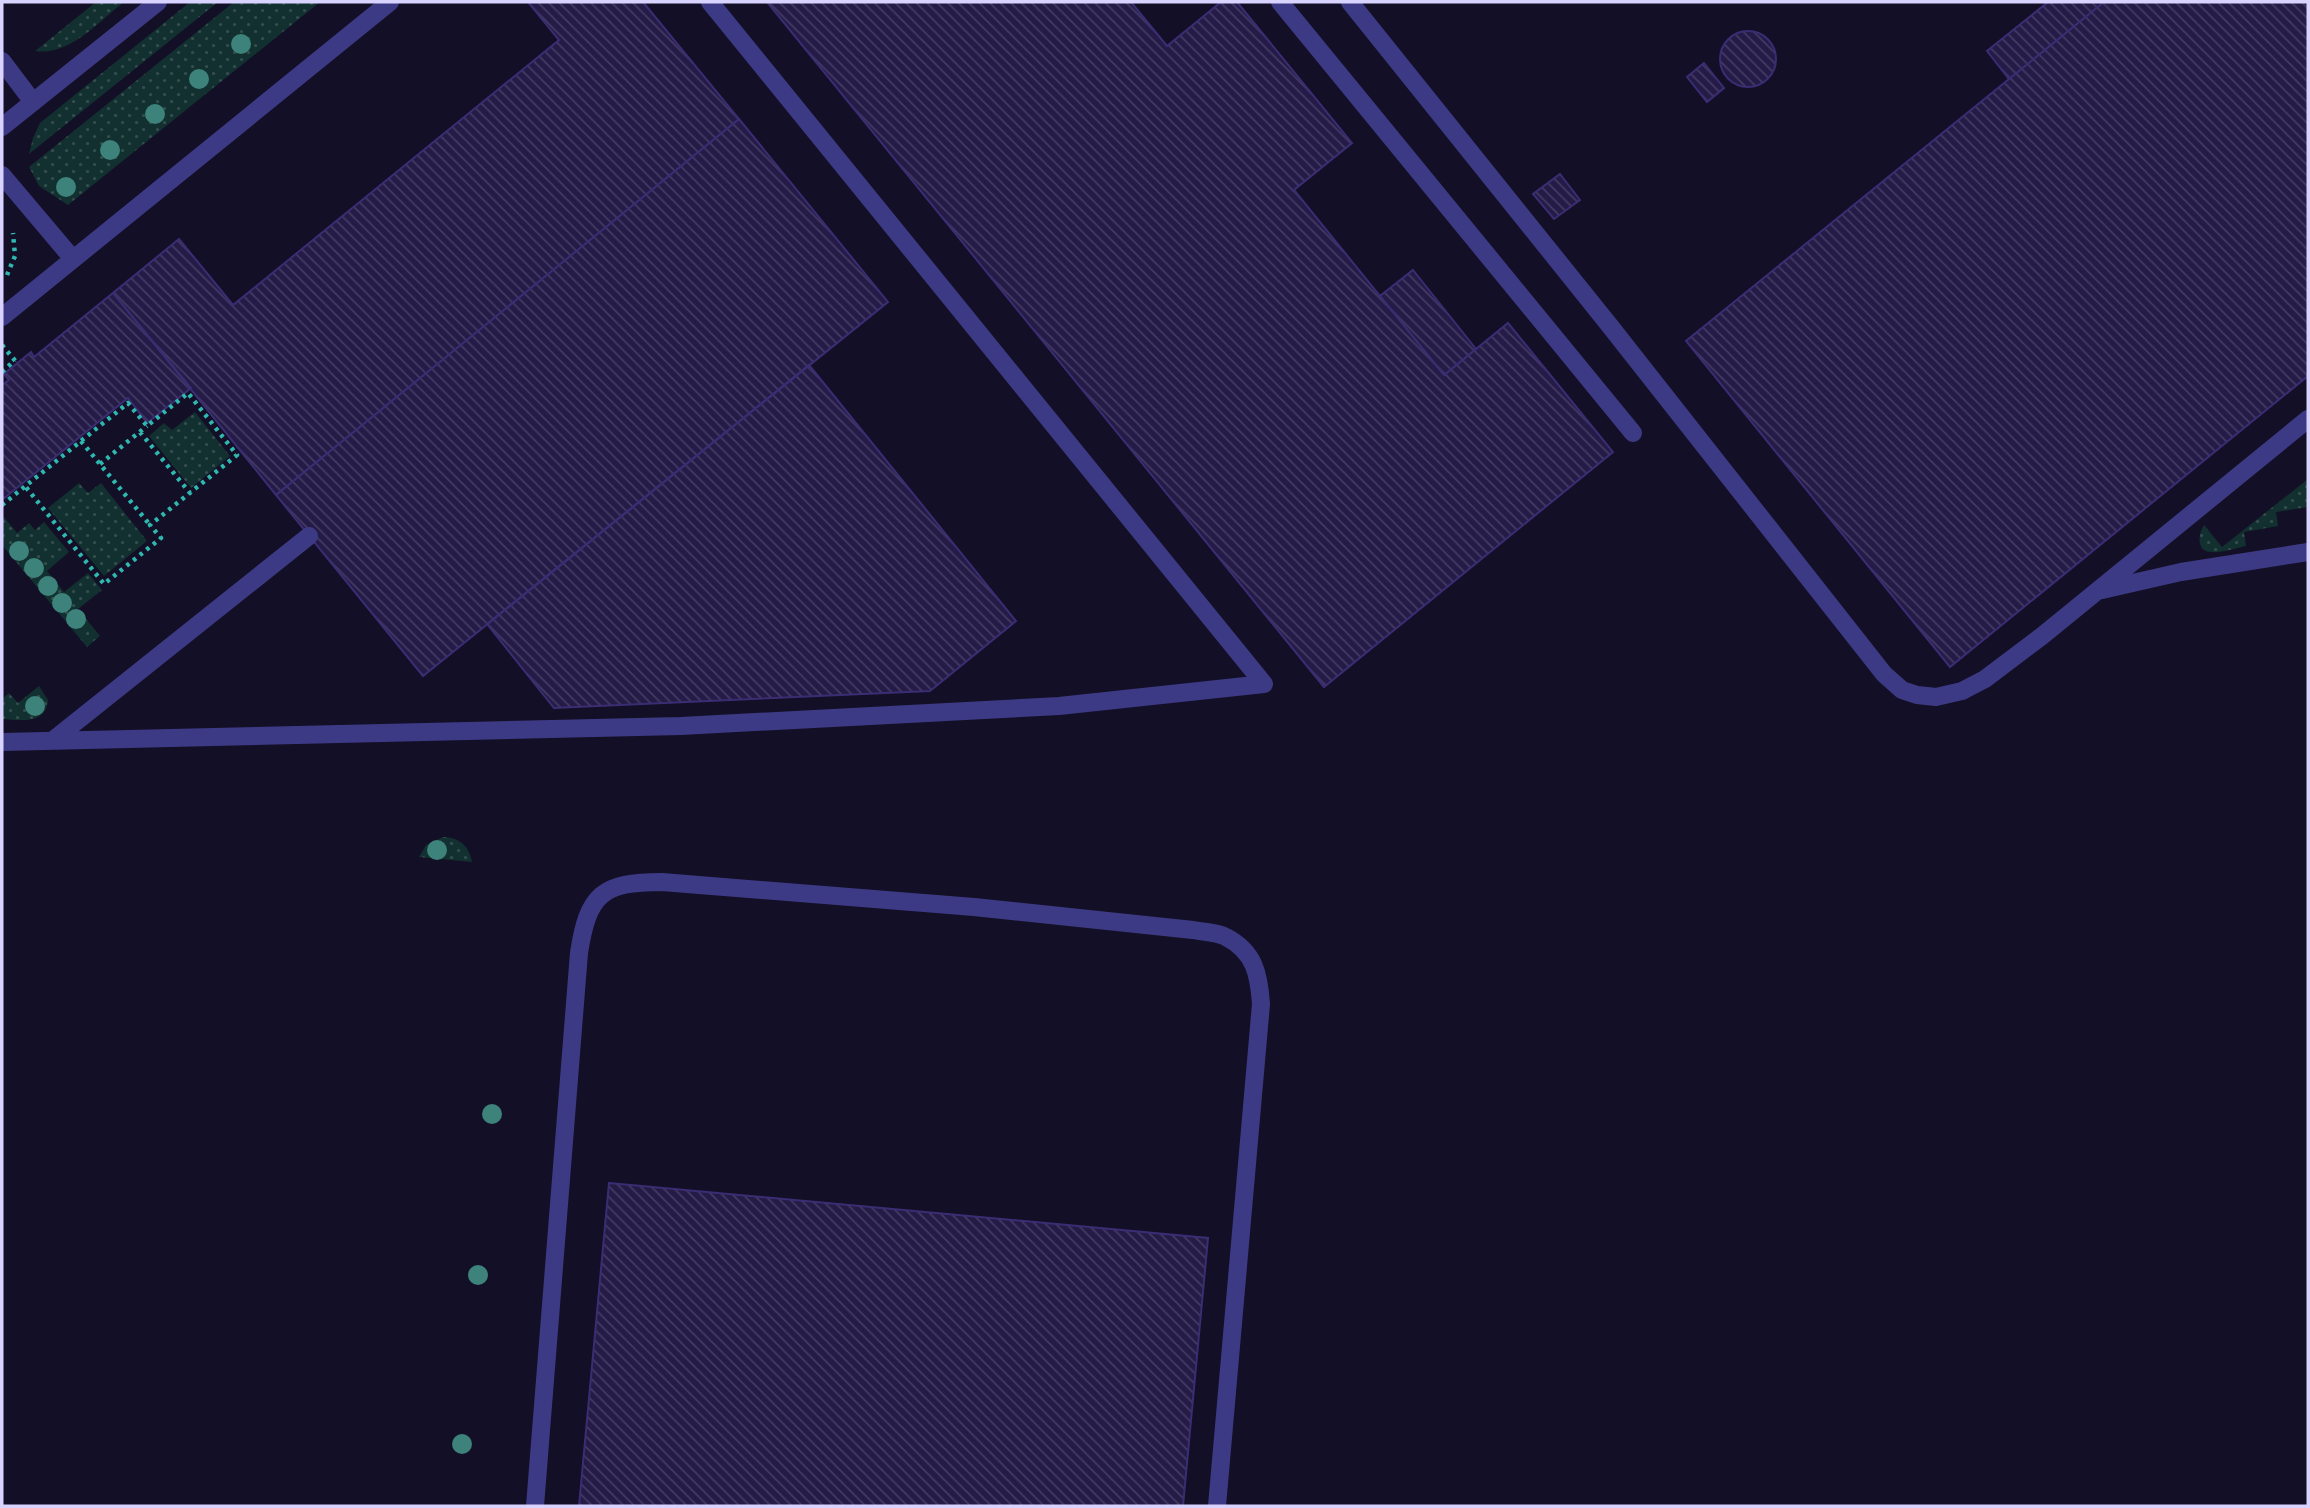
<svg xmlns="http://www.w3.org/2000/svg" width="2310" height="1508" viewBox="0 0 2310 1508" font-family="'PT Sans',sans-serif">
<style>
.grass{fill:url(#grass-dots)}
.building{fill:url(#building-back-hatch);stroke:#3b2d73;stroke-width:2}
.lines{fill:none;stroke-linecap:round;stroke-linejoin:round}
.path{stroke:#2fb8b0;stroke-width:4.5;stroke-dasharray:3.5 5;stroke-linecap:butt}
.service{stroke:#3d3a85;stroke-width:18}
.minor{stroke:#3d3a85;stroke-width:18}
.tree{fill:#3d827b}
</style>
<defs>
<pattern id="grass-dots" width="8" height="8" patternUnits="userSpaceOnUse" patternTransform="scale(1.75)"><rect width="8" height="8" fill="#12302f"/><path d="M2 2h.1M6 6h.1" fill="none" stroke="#344d4e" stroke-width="1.8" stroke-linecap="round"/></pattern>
<pattern id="building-back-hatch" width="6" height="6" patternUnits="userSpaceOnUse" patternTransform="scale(1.75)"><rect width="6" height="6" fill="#241b47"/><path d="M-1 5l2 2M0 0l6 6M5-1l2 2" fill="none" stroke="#433b63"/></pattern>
</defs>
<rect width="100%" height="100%" fill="#130f26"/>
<path class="grass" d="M 96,2 L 124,2 C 98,22 70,56 35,51 Z
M 190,2 L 218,2 L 29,154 L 33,138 L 40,123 Z
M 234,2 L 320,2 L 68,205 L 39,186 L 29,167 Z
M 195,412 L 230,456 L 191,488 L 149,436 L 164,423 L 172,430 Z
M 2308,479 L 2308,507 L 2276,512 L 2278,526 L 2244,532 L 2246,546 C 2236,548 2222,553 2211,552 C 2196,551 2198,534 2204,525 L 2222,547 Z
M 79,483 L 88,493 L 101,483 L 147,541 L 104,576 L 48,508 Z
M 4,517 L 17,533 L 29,523 L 35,530 L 44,522 L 69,552 L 47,571 L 64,592 L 88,573 L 102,590 L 78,609 L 100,636 L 87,647 L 2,545 L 2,519 Z
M 39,686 L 48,700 C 46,725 21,720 2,719 L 2,699 L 9,693 L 18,703 Z
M 443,837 C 459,837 469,846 472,862 L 419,857 L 426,845 Z"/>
<path class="building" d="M 528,2 L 643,2 L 739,119 L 276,495 L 113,293 L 179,239 L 233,305 L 559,40 Z
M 767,2 L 1131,2 L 1167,46 L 1221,2 L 1237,2 L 1352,143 L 1294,190 L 1444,375 L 1508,323 L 1613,452 L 1324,687 Z
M 2048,2 L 2104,2 L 2009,79 L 1987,51 Z
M 2104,2 L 2308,2 L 2308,376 L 1950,667 L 1686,341 Z
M1720 59a28 28 0 1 1 56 0a28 28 0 1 1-56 0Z
M 1704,63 L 1724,88 L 1707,102 L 1687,77 Z
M 739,119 L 888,302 L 423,676 L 276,495 Z
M 1560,174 L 1580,200 L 1554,219 L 1533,194 Z
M 1413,270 L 1476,349 L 1444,375 L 1380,296 Z
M 113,293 L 191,388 L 147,423 L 128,398 L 2,500 L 2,385 L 9,380 L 4,374 L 31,352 L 34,357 Z
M 809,365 L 1016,621 L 930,691 L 554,708 L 487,624 Z
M 609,1183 L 1208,1238 L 1183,1506 L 579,1506 Z"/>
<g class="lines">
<path class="path" d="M 7,275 L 15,256 L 13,233
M 2,345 L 17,363
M 2,372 L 15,360
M 140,432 L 190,493
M 81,441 L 150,525
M 100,464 L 147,426
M 2,505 L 128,403 L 147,426 L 188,393 L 237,455 L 150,525 L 161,538 L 104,584 L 25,486"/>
<path class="service" d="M 1280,2 L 1633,433
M 1350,2 L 1610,326 L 1884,674 L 1902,690 L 1917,695 L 1936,697 L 1962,691 L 1985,679 L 2042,636 L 2308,419
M 2,61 L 33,102
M 2,175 L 73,259
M 2,317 L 390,2
M 2102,590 L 2181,572 L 2308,552
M 52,741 L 309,536
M 2,742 L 681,726 L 1059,706 L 1264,684 L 710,2
M 535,1506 L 579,953 C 588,894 602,882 662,882 L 974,907 L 1193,930 C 1203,932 1217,932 1226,937 C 1255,952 1259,975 1261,1004 L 1217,1506"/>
<path class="minor" d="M 2,127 L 158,2"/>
</g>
<g class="tree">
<circle cx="241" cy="44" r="10"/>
<circle cx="199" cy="79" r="10"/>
<circle cx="155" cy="114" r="10"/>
<circle cx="110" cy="150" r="10"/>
<circle cx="66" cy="187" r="10"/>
<circle cx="19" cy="551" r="10"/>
<circle cx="34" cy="568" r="10"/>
<circle cx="48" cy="586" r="10"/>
<circle cx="62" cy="603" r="10"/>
<circle cx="76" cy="619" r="10"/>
<circle cx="35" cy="706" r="10"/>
<circle cx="437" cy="850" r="10"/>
<circle cx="492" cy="1114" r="10"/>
<circle cx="478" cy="1275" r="10"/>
<circle cx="462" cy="1444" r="10"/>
</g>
<rect width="2310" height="1508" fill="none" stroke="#d9d4ff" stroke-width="7"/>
</svg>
